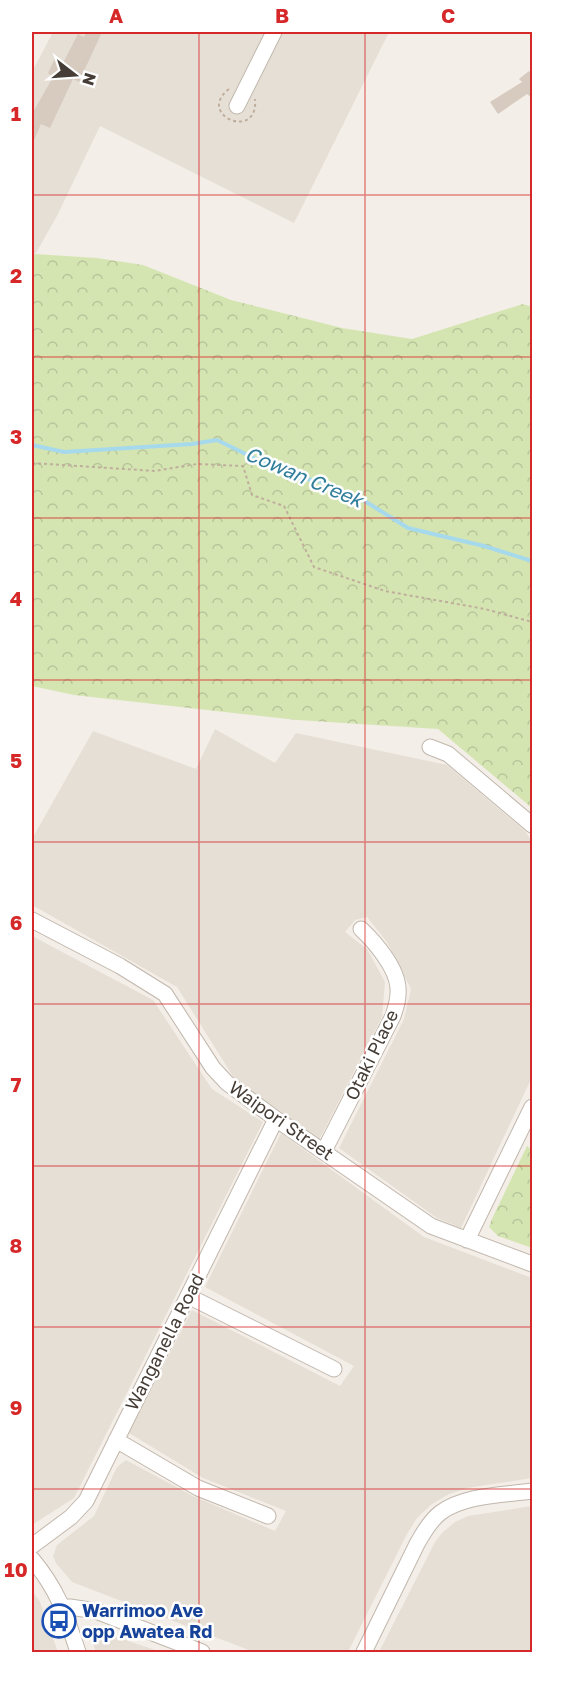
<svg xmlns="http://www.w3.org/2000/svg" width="564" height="1684" viewBox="0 0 564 1684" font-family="'Golos Text',sans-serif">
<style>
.residential{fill:#e6dfd6}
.forest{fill:url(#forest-crowns)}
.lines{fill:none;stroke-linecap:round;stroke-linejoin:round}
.stream{stroke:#a7d9ec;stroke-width:4}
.building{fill:#d7cbc0}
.minor-casing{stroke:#c1b7ad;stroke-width:17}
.path{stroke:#bfae9c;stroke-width:2;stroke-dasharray:3 3;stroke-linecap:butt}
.minor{stroke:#fff;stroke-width:15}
.grid{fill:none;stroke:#d62828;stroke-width:1.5;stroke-opacity:0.55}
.labels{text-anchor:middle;stroke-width:5;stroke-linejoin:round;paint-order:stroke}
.street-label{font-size:18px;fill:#453d36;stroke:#fff}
.transit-label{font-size:18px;font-weight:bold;fill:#164399;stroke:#fff;text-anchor:start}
.water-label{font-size:20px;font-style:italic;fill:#317e9c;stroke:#fff}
.neatline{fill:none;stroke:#d62828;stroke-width:2}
.grid-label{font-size:20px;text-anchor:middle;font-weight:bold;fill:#d62828}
</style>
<defs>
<pattern id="forest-crowns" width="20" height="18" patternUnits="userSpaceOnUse" patternTransform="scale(1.5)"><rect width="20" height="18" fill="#d5e5b2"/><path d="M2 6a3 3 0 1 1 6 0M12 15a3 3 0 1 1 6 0" fill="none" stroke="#b8c59a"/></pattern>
</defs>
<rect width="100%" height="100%" fill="#f3eee7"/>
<path class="residential" d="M 53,32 L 389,32 L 294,223 L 100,126 L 58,214 L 32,260 L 32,72 Z
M 215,729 L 275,763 L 296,733 L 447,765 L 524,830 L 532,841 L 532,1077 L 461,1228 L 437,1218 L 339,1148 L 404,1019 L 411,989 L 387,942 L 367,917 L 355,920 L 345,932 L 367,949 L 385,982 L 382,1017 L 319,1140 L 234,1078 L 177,987 L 32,905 L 32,839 L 93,731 L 196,769 Z
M 32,936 L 153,1000 L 212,1089 L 263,1122 L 74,1498 L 32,1525 Z
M 281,1133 L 424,1237 L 532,1278 L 532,1478 L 467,1488 L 449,1494 L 432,1504 L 417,1518 L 407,1534 L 348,1652 L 254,1652 L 72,1582 L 56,1563 L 53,1556 L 57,1545 L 94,1516 L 117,1467 L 126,1460 L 193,1496 L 275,1531 L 286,1511 L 203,1478 L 129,1433 L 192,1310 L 340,1386 L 354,1366 L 205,1287 Z
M 532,1506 L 532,1652 L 379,1652 L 435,1542 L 442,1533 L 455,1522 L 468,1516 Z
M 32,1591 L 40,1602 L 58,1652 L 32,1652 Z
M 99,1631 L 161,1652 L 96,1652 L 91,1638 Z"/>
<path class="forest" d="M 35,254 L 97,258 L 143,265 L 231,300 L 342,328 L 412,339 L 523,304 L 532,307 L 532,808 L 438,729 L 297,720 L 74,695 L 32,686 L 32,260 Z
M 527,1146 L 532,1150 L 532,1248 L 498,1236 L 489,1227 L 491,1221 Z"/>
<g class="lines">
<path class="stream" d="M 32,445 L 64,452 L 192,444 L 217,440 L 291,476 L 318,481 L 363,500 L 408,528 L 484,546 L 532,561"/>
</g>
<path class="building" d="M 86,32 L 102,32 L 79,82 L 73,79 L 50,128 L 41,124 L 32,145 L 32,114 L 53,77 L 48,73 L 55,58 L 63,63 L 78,34 L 84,37 Z
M 529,71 L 532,75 L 532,98 L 527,94 L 498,114 L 490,102 L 522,82 L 519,79 Z"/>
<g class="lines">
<defs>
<path id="minor" d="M 237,106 L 274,32
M 430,747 L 448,754 L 532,825
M 32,920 L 120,966 L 165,994 L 213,1068 L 227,1083 L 276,1119 L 431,1226 L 532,1264
M 324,1151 L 393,1016 C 396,1007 399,998 398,988 C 397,968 375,942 361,929
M 467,1240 L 532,1107
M 188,1296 L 334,1369
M 116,1440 L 198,1488 L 268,1516
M 32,1546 L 71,1517 L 86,1501 L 276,1119
M 32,1559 C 58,1590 66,1615 78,1652
M 63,1608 L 70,1607 L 96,1611 L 202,1652
M 364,1652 L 417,1544 C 423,1533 430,1521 440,1513 C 463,1495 504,1495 532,1491"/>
</defs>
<use href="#minor" class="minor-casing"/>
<path class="path" d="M 229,89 C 195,115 259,142 255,99
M 32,463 L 155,471 L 197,464 L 243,466 L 252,495 L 284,506 L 314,567 L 385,591 L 485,609 L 532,622"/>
<use href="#minor" class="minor"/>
</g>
<path class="grid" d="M 199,32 L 199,1652M 365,32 L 365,1652M 32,195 L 532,195M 32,357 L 532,357M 32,518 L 532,518M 32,680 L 532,680M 32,842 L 532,842M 32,1004 L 532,1004M 32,1166 L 532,1166M 32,1327 L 532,1327M 32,1489 L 532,1489"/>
<defs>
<symbol id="bus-ring" viewBox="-11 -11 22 22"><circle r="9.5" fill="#fff" stroke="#1a4fb4" stroke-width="1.5"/><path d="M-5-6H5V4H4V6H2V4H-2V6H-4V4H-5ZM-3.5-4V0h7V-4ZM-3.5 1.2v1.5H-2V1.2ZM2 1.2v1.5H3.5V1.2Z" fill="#1a4fb4"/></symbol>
</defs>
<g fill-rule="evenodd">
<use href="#bus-ring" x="40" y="1602" width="38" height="38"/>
</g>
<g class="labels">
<g class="street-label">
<text transform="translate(372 1055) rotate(-64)" y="6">Otaki Place</text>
<text transform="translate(281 1121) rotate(35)" y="6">Waipori Street</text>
<text transform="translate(165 1342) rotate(-63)" y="6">Wanganella Road</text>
</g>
<g class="transit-label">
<text x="82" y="1617">Warrimoo Ave<tspan x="82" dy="21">opp Awatea Rd</tspan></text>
</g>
<g class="water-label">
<text transform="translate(304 477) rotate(23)" y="7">Cowan Creek</text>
</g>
</g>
<rect width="564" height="1684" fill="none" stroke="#ffffff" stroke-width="66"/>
<g transform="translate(75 75) rotate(107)" stroke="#ffffff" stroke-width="4.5" paint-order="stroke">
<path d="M0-4.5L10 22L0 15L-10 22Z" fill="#453d36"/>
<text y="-9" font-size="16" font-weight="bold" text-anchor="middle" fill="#453d36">N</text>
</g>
<rect x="33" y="33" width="498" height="1618" class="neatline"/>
<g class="grid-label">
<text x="116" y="23">A</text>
<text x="282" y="23">B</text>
<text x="448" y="23">C</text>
<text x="16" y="121">1</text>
<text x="16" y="283">2</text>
<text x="16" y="444">3</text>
<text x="16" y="606">4</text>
<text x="16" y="768">5</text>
<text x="16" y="930">6</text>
<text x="16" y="1092">7</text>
<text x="16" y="1253">8</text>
<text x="16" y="1415">9</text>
<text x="16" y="1577">10</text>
</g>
</svg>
